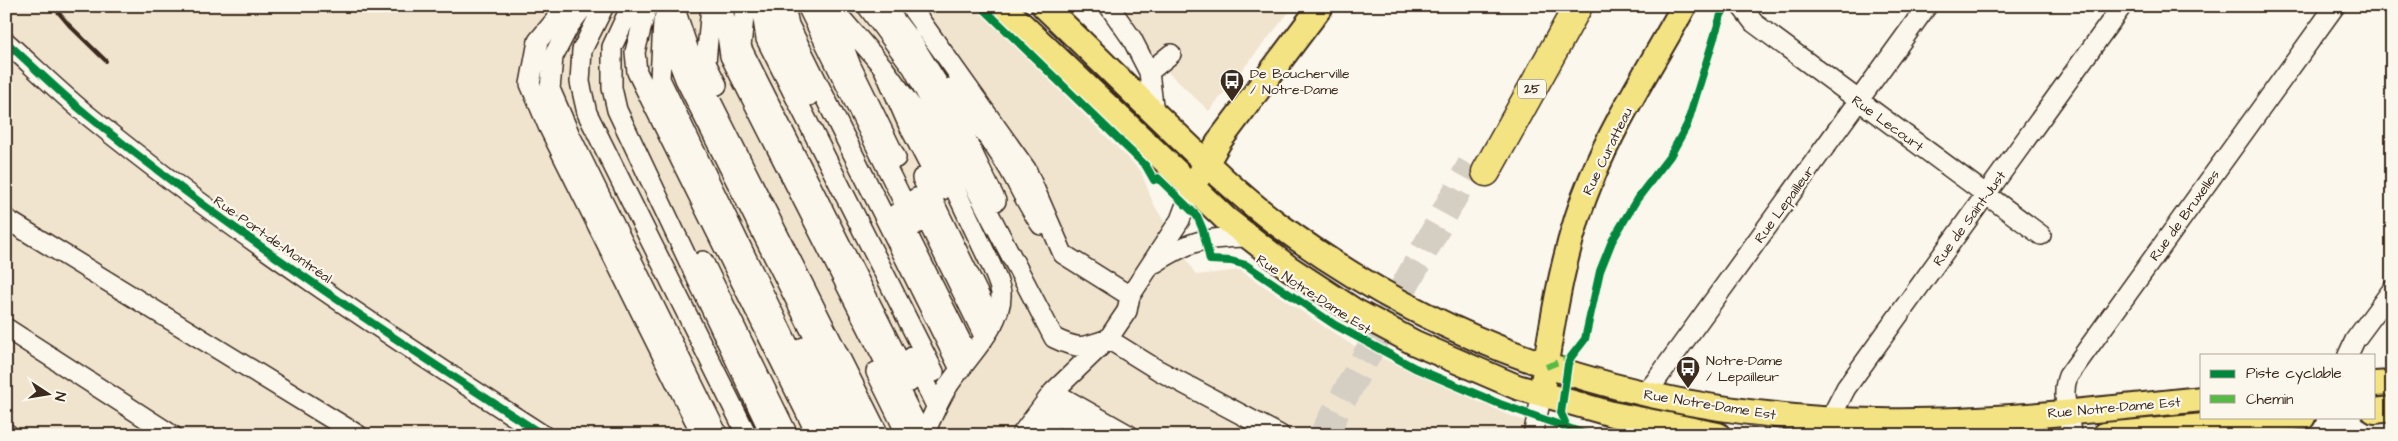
<svg xmlns="http://www.w3.org/2000/svg" width="2398" height="441" viewBox="0 0 2398 441" font-family="'Architects Daughter',sans-serif">
<style>
.built{fill:#f0e4cf}
.lines{fill:none;stroke-linecap:round;stroke-linejoin:round}
.highway-tunnel{stroke:#d5cec3;stroke-width:28;stroke-dasharray:28 14;stroke-linecap:butt}
.minor-casing{stroke:#3b2a1e;stroke-width:22}
.major-casing{stroke:#3b2a1e;stroke-width:28}
.highway-casing{stroke:#3b2a1e;stroke-width:31}
.minor{stroke:#fbf7ec;stroke-width:19}
.major{stroke:#f4e382;stroke-width:24}
.highway{stroke:#f4e382;stroke-width:28}
.rail{stroke:#3b2a1e;stroke-width:4}
.quiet{stroke:#58b947;stroke-width:6;stroke-dasharray:12 6;stroke-linecap:butt}
.cycleway-casing{stroke:#fbf7ec;stroke-width:11}
.cycleway{stroke:#00873e;stroke-width:8}
.labels{text-anchor:middle;stroke-width:4.5;stroke-linejoin:round;paint-order:stroke}
.shield{fill:#fbf7ec;stroke:#75685c;stroke-width:1}
.shield-label{font-size:12px;font-weight:bold;fill:#3b2a1e}
.poi-label{font-size:14px;fill:#3b2a1e;stroke:#fbf7ec;text-anchor:start}
.street-label{font-size:14px;fill:#3b2a1e;stroke:#fbf7ec}
</style>
<rect width="100%" height="100%" fill="#fbf7ec"/>
<filter id="ink" filterUnits="userSpaceOnUse"><feTurbulence type="fractalNoise" baseFrequency=".02" numOctaves="2"/><feDisplacementMap in="SourceGraphic" scale="10" xChannelSelector="R" yChannelSelector="G"/><feConvolveMatrix kernelMatrix="1 2 1 2 8 2 1 2 1" color-interpolation-filters="sRGB"/></filter>
<g filter="url(#ink)">
<path class="built" d="M 6,6 L 974,6 L 1141,171 L 1153,203 L 1196,275 L 1240,270 L 1349,343 L 1506,414 L 1564,435 L 6,435 Z
M 1098,6 L 1294,6 L 1209,111 Z"/>
<g class="lines">
<path class="highway-tunnel" d="M 1323,435 L 1471,165"/>
<defs>
<path id="minor" d="M 567,6 L 538,41 L 530,84 L 548,126 L 702,435
M 584,6 L 569,26 L 553,57 L 550,89 L 570,135 L 718,435
M 604,6 L 582,50 L 580,82 L 587,113 L 747,435
M 631,6 L 612,47 L 612,88 L 617,110 L 771,435
M 647,6 L 635,52 L 637,72 L 817,435
M 668,6 L 663,22 L 660,79 L 832,435
M 674,6 L 695,69 L 879,435
M 711,6 L 706,63 L 717,85
M 723,6 L 730,56 L 922,435
M 745,6 L 741,47 L 910,382
M 761,6 L 766,39 L 934,372
M 785,6 L 789,25 L 960,369
M 807,6 L 915,225
M 828,6 L 851,66 L 896,158
M 867,6 L 913,68 L 1054,338 C 1079,350 1083,348 1108,339 L 1158,370 L 1280,435
M 884,6 L 915,46
M 910,6 L 1026,169 L 1063,254 L 1130,296
M 1109,6 L 1132,39 L 1149,72 L 1154,113
M 1741,6 L 1754,23 L 2041,235
M 771,10 L 777,31 L 809,96
M 835,11 L 883,67 L 908,124 L 942,190
M 665,27 L 685,79 L 863,435
M 909,37 L 942,90 L 996,201
M 6,42 C 34,67 61,94 91,118 C 234,234 388,335 543,435
M 883,67 L 923,122 L 992,267 C 995,275 1000,285 1001,293 C 1003,324 967,358 950,383 C 939,399 932,417 924,435
M 1149,72 L 1171,54
M 950,88 C 970,114 992,140 1009,169 C 1020,188 1028,207 1041,225
M 922,178 L 993,324
M 916,198 L 984,336
M 897,213 L 969,357
M 6,219 L 358,435
M 703,261 L 788,435
M 1155,263 C 1193,239 1204,238 1248,237
M 6,328 L 172,435
M 804,347 L 847,435
M 2348,355 L 2355,340 L 2392,290
M 912,357 L 936,406
M 876,372 L 907,435
M 1053,392 L 1129,435
M 1636,392 C 1649,393 1655,382 1662,372 L 1927,6
M 1042,407 L 1094,435
M 1031,422 L 1054,435
M 6,433 L 9,435
M 1021,435 L 1053,392 L 1108,339 L 1127,311 L 1130,296 L 1180,220 L 1192,188
M 1533,435 L 1542,394
M 1826,435 L 1830,419 L 1846,388 L 2122,6
M 2071,435 C 2070,414 2060,396 2068,376 L 2335,6"/>
<path id="major" d="M 1002,6 L 1226,219 L 1289,268 L 1353,310 L 1415,343 L 1517,387 L 1612,414 L 1718,435
M 1044,6 C 1088,48 1131,91 1174,132 C 1207,164 1239,195 1276,223 C 1454,355 1658,418 1879,421 C 1987,423 2095,410 2202,399
M 1199,176 L 1220,140 L 1321,6
M 1543,383 C 1553,316 1565,242 1591,180 C 1615,120 1653,63 1684,6
M 2374,384 L 2392,383
M 2374,411 L 2392,409
M 2105,435 L 2303,417"/>
<path id="highway" d="M 1486,172 L 1578,6"/>
</defs>
<use href="#minor" class="minor-casing"/>
<use href="#major" class="major-casing"/>
<use href="#highway" class="highway-casing"/>
<use href="#minor" class="minor"/>
<use href="#major" class="major"/>
<use href="#highway" class="highway"/>
<path class="rail" d="M 53,6 L 69,25 L 106,61"/>
<path class="quiet" d="M 1546,367 L 1571,357
M 2347,427 L 2347,435"/>
<defs>
<path id="cycleway" d="M 981,6 L 1146,166 L 1154,180 L 1158,178 L 1197,216 L 1203,230 L 1210,260 L 1231,261 L 1246,265 L 1335,325 L 1415,368 L 1500,404 L 1588,435
M 6,42 C 34,67 61,94 91,118 C 234,234 388,335 543,435
M 1563,427 L 1565,422 L 1561,413 L 1568,364 L 1571,357 L 1585,339 L 1600,271 L 1612,241 L 1637,199 L 1670,156 L 1687,125 L 1721,15 L 1726,6"/>
</defs>
<use href="#cycleway" class="cycleway-casing"/>
<use href="#cycleway" class="cycleway"/>
</g>
</g>
<defs>
<symbol id="bus-pin" viewBox="-11 -11 22 30"><path d="M0 17L-7.5 6A9.5 9.5 0 1 1 7.5 6Z" fill="#3b2a1e" stroke="#fbf7ec"/><path d="M-5-6H5V4H4V6H2V4H-2V6H-4V4H-5ZM-3.5-4V0h7V-4ZM-3.5 1.2v1.5H-2V1.2ZM2 1.2v1.5H3.5V1.2Z" fill="#fff"/></symbol>
</defs>
<g fill-rule="evenodd">
<use href="#bus-pin" x="1218" y="67" width="28" height="38"/>
<use href="#bus-pin" x="1674" y="354" width="28" height="38"/>
</g>
<g class="labels">
<rect class="shield" x="1518" y="79.5" width="28" height="19" rx="4"/>
<g class="shield-label">
<text x="1532" y="93">25</text>
</g>
<g class="poi-label">
<text x="1250" y="78">De Boucherville<tspan x="1250" dy="16">/ Notre-Dame</tspan></text>
<text x="1706" y="365">Notre-Dame<tspan x="1706" dy="16">/ Lepailleur</tspan></text>
</g>
<g class="street-label">
<text transform="translate(1888 123) rotate(36)" y="5">Rue Lecourt</text>
<text transform="translate(1607 151) rotate(-64)" y="5">Rue Curatteau</text>
<text transform="translate(1784 204) rotate(-54)" y="5">Rue Lepailleur</text>
<text transform="translate(2184 215) rotate(-54)" y="5">Rue de Bruxelles</text>
<text transform="translate(1969 218) rotate(-54)" y="5">Rue de Saint-Just</text>
<text transform="translate(273 239) rotate(35)" y="5">Rue Port-de-Montréal</text>
<text transform="translate(1314 294) rotate(33)" y="5">Rue Notre-Dame Est</text>
<text transform="translate(1710 404) rotate(9)" y="5">Rue Notre-Dame Est</text>
<text transform="translate(2114 407) rotate(-5)" y="5">Rue Notre-Dame Est</text>
</g>
</g>
<rect width="2398" height="441" fill="none" stroke="#fbf7ec" stroke-width="25"/>
<rect x="12" y="12" width="2373" height="416" fill="none" stroke="#3b2a1e" stroke-width="2" filter="url(#ink)"/>
<rect x="2200" y="354" width="175" height="65" fill="#fbf7ec" stroke="#aea59a"/>
<rect x="2210" y="370" width="25" height="8" fill="#00873e" stroke="#aea59a"/>
<text x="2246" y="378" font-size="15" fill="#3b2a1e">Piste cyclable</text>
<rect x="2210" y="395" width="25" height="8" fill="#58b947" stroke="#aea59a"/>
<text x="2246" y="404" font-size="15" fill="#3b2a1e">Chemin</text>
<g transform="translate(48 394) rotate(102)" stroke="#fbf7ec" stroke-width="4" paint-order="stroke">
<path d="M0-4L9 19L0 12L-9 19Z" fill="#3b2a1e"/>
<text y="-8" font-size="14" font-weight="bold" text-anchor="middle" fill="#3b2a1e">N</text>
</g>
</svg>
